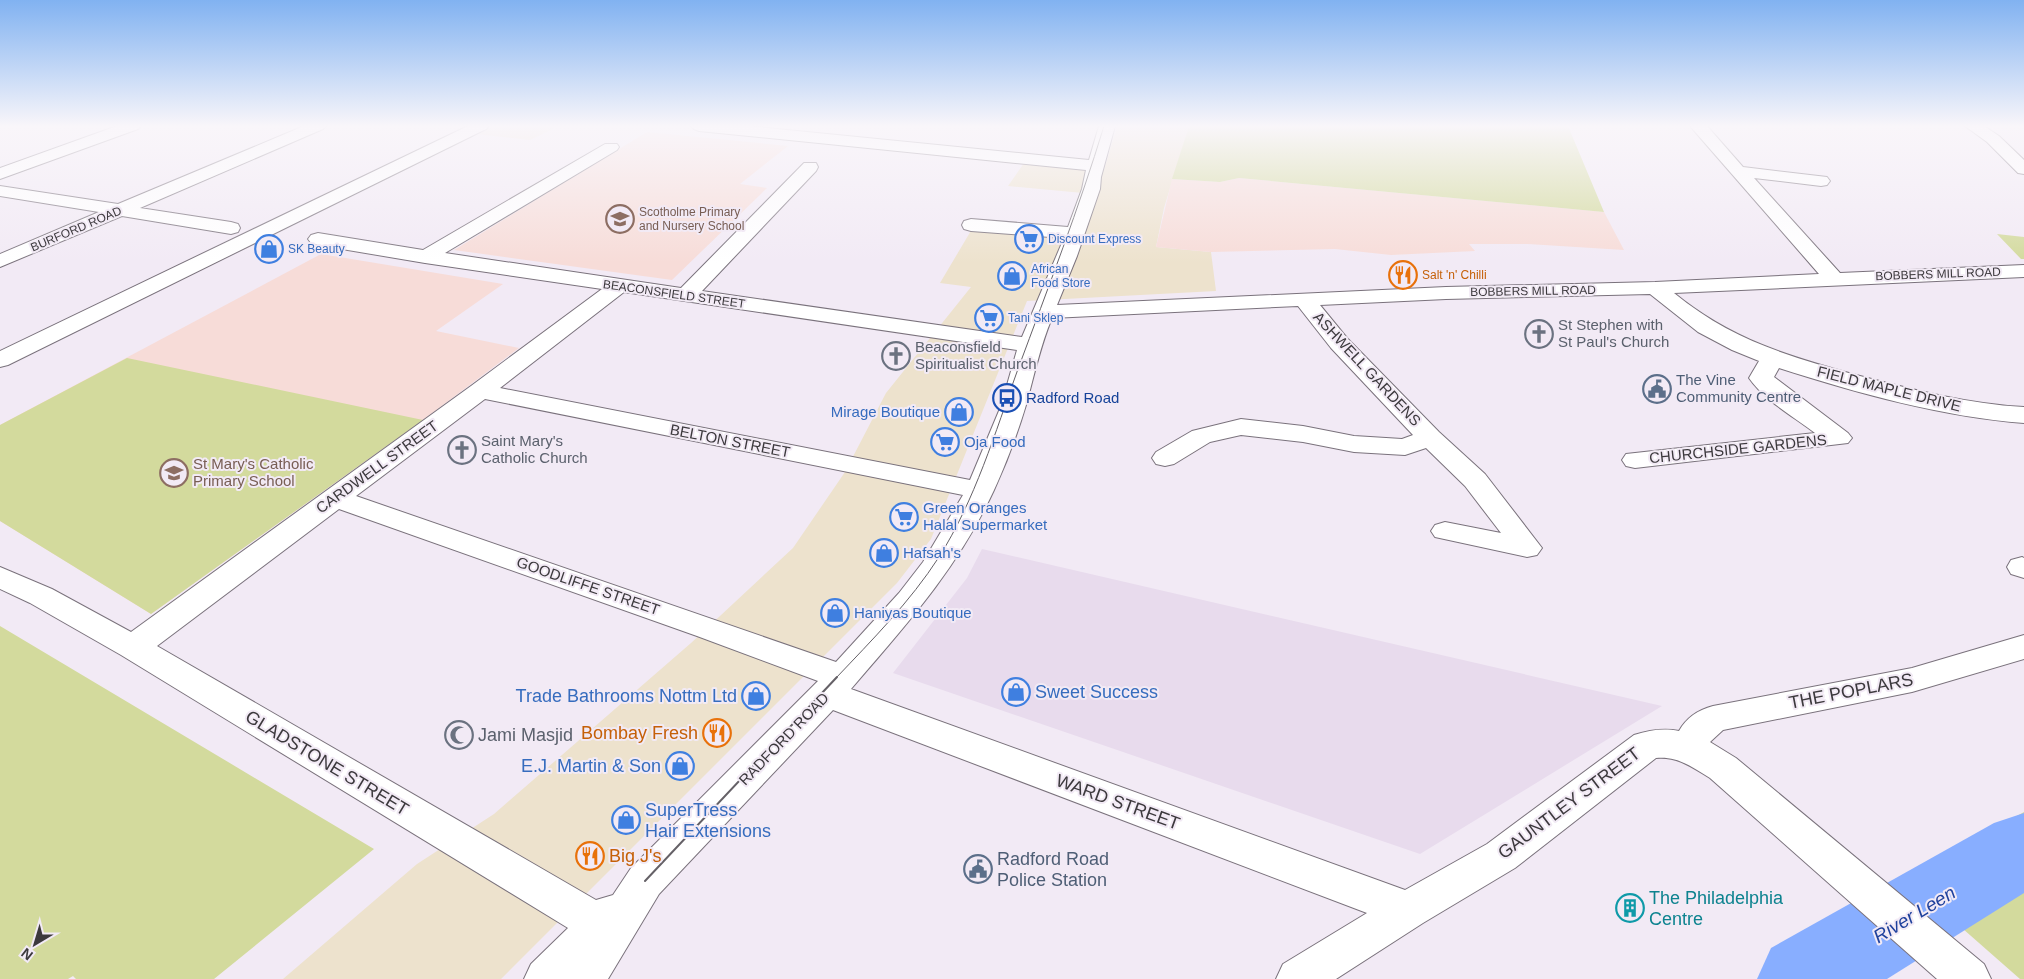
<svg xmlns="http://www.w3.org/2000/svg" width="2024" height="979" viewBox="0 0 2024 979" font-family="Arial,sans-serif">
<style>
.commercial{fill:#ede2cd}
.built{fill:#e8dbed}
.education{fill:#f7dcd8}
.green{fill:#d3da9d}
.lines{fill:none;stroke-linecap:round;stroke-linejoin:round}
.river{fill:#88aeff;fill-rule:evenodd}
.minor-casing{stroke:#7a727c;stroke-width:2}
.minor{fill:#fff;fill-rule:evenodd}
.tram-far1{stroke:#656167;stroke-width:1}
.tram{stroke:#656167;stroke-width:2}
.labels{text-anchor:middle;stroke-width:4;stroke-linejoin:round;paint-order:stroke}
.far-education-label{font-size:12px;fill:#785e54;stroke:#f2eaf5;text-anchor:start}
.far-street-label{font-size:12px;fill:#3c393d;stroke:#f2eaf5}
.far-shop-label{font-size:12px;fill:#366cbe;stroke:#f2eaf5;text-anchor:start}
.far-food-label{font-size:12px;fill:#c56008;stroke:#f2eaf5;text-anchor:start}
.worship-label{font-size:15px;fill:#5b616d;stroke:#f2eaf5;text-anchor:start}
.street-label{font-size:15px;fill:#3c393d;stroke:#f2eaf5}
.service-label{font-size:15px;fill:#4e5e75;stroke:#f2eaf5;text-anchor:start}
.transit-label{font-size:15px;fill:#164399;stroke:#f2eaf5;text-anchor:start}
.shop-label{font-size:15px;fill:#366cbe;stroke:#f2eaf5;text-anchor:start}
.education-label{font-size:15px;fill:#785e54;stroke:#f2eaf5;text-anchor:start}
.near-street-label{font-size:18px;fill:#3c393d;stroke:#f2eaf5}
.near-shop-label{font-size:18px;fill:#366cbe;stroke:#f2eaf5;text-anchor:start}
.near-food-label{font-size:18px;fill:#c56008;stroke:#f2eaf5;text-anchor:end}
.near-worship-label{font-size:18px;fill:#5b616d;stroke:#f2eaf5;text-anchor:start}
.near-service-label{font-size:18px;fill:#4e5e75;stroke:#f2eaf5;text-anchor:start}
.near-culture-label{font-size:18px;fill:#0d838f;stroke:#f2eaf5;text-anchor:start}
.near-water-label{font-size:19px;font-style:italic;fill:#1e409c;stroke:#f2eaf5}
</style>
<rect width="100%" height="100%" fill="#f2eaf5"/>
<path class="commercial" d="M 493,126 L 559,126 L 530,140 L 476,134 Z
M 1117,126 L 1189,126 L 1164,208 L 1156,247 L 1211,252 L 1216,291 L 1027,301 L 931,539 L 897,583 L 501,979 L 283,979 L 417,864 L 494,814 L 691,643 L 793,548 L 845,472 L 886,393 L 971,287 L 940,283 L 972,229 L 1080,238 L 1094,194 L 1008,186 L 1024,163 L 1104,170 Z"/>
<path class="built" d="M 982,549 L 1662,706 L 1420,854 L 893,673 L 967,578 Z"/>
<path class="education" d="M 647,132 L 788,146 L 740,184 L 767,188 L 672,280 L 454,250 Z
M 1239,178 L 1604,212 L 1624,250 L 1528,244 L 1469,244 L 1475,251 L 1391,255 L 1335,249 L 1211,252 L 1156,247 L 1172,179 L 1220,182 Z
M 321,254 L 503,284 L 436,331 L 519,348 L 423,420 L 151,614 L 0,521 L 0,425 Z"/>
<path class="green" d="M 1189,126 L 1568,126 L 1604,212 L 1239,178 L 1220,182 L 1172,179 Z
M 1997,234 L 2024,237 L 2024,259 L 2021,259 Z
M 127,358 L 423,420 L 151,614 L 0,521 L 0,425 Z
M 0,626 L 374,849 L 214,979 L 76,979 L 73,976 L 68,979 L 0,979 Z
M 2024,812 L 2024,979 L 2020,979 L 1905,878 Z"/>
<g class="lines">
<path class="river" d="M 2024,813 L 2024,893 L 1887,979 L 1757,979 L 1771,948 L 1994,823 Z"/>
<defs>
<path id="minor" d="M 117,126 L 141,126 L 138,129 L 0,179 L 0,168 Z
M 304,126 L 326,126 L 323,129 L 140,208 L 231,222 L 238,224 L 240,228 L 238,232 L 231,234 L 122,216 L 0,267 L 0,254 L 99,212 L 0,196 L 0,186 L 118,204 Z
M 468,126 L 489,126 L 486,129 L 8,365 L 0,367 L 0,351 Z
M 691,126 L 748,126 L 1089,160 L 1099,126 L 1115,126 L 1101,177 L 1100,189 L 1077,256 L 1057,305 L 1446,287 L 1655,282 L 1819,274 L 1690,126 L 1707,126 L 1743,167 L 1827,177 L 1830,181 L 1827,185 L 1821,186 L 1754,178 L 1840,273 L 2024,265 L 2024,277 L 1674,293 C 1731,340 1790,357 1860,376 C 1914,390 1968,404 2024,407 L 2024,423 C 1943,417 1857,393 1779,368 L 1774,377 L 1848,433 L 1852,438 L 1848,443 L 1635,468 L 1626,466 L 1622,460 L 1626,454 L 1815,433 C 1793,416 1765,401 1749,378 L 1759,361 L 1732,350 L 1698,332 L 1650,294 L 1446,299 L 1320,305 L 1347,338 L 1439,432 L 1485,474 L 1542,548 L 1537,555 L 1527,557 L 1435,537 L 1431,531 L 1435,525 L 1445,522 L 1501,533 L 1465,486 L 1426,448 L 1405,455 L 1354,452 L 1303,442 L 1241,435 L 1210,442 L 1174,464 L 1165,466 L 1156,464 L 1152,458 L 1156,452 L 1192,431 L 1241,419 L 1303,426 L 1354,436 L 1402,439 L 1413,435 L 1331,348 L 1298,306 L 1052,318 C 1040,346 1034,376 1026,405 C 1018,432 1006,464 994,490 C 958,568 906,625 851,689 L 1405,890 L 1487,844 L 1634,735 C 1650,730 1663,728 1679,731 C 1687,717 1698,710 1713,706 L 1912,668 L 2024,635 L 2024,659 L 1912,692 L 1723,730 L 1710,742 L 1736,758 L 1984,964 L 1991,979 L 1937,979 L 1710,778 C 1692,767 1678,756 1656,758 L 1515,868 L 1423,923 L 1336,979 L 1276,979 L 1283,964 L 1367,913 L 833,710 L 659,894 L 608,979 L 524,979 L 531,964 L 568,928 L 121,655 L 30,603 L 0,589 L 0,567 L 52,589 L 131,632 L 471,386 L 602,289 L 425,263 L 318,245 L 311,243 L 308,239 L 311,235 L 318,233 L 423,250 L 605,144 L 617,144 L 619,147 L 617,150 L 445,253 L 681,288 L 804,163 L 816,163 L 818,167 L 816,171 L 702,291 L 1022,337 L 1064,238 L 971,231 L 964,229 L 962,225 L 964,221 L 971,219 L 1068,227 L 1082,189 L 1086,170 L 699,131 L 694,129 ZM 624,292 L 1017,350 L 1001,406 L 970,480 L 500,388 ZM 485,399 L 963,495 L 923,562 L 899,593 L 836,662 L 356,496 ZM 339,509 L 697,636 L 818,681 L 631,868 L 613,895 L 596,900 L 157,646 Z
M 1965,126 L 1984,126 L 1999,136 L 2024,160 L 2024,174 L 2018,173 L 1987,142 Z
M 2022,557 L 2024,558 L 2024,578 L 2011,574 L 2007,567 L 2011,560 Z"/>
</defs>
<use href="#minor" class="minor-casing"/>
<use href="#minor" class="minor"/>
<path class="tram-far1" d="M 836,678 C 872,640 910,602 939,557 C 975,500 995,433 1018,369 C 1048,288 1079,208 1104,126"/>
<path class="tram" d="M 645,881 L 837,677"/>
</g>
<linearGradient id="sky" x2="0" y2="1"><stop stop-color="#81b2f1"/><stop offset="0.48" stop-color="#f9f6fa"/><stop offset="1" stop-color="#f9f6fa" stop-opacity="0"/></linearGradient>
<rect width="2024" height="263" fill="url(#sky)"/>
<defs>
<symbol id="school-ring" viewBox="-11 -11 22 22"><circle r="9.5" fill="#f2eaf5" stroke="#8d6e63" stroke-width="1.5"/><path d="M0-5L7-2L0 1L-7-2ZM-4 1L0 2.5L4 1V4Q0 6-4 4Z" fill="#8d6e63"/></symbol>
<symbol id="supermarket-ring" viewBox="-11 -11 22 22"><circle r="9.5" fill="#f2eaf5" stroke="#3f7fe0" stroke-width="1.5"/><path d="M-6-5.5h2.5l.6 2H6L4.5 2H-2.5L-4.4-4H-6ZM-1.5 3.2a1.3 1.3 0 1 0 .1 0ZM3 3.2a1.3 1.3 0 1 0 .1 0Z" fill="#3f7fe0"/></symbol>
<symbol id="shop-ring" viewBox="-11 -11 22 22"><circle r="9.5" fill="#f2eaf5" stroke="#3f7fe0" stroke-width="1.5"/><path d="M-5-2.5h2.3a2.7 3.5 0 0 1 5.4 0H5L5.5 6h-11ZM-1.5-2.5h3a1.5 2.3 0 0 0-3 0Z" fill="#3f7fe0"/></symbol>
<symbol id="restaurant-ring" viewBox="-11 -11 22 22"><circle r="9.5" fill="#f2eaf5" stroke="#e8710a" stroke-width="1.5"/><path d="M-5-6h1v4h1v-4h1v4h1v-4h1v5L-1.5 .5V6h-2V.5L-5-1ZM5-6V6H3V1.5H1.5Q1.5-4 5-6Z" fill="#e8710a"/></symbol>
<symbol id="church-ring" viewBox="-11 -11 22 22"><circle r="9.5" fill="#f2eaf5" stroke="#6b7280" stroke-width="1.5"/><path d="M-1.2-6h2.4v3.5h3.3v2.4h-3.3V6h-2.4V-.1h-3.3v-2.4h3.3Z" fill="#6b7280"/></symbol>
<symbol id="civic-ring" viewBox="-11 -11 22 22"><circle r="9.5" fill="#f2eaf5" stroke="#5c6f8a" stroke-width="1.5"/><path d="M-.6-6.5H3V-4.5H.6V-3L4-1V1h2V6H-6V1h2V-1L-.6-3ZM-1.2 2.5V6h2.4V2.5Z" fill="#5c6f8a"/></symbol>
<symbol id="bus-ring" viewBox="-11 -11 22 22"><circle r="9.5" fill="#f2eaf5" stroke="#1a4fb4" stroke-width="1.5"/><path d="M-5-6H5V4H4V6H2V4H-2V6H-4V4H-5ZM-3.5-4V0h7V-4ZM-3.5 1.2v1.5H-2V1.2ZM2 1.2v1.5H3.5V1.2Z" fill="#1a4fb4"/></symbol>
<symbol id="mosque-ring" viewBox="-11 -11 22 22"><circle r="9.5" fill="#f2eaf5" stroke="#6b7280" stroke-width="1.5"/><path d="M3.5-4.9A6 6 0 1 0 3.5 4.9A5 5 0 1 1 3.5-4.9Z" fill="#6b7280"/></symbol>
<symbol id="building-ring" viewBox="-11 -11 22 22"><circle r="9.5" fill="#f2eaf5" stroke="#0f9aa8" stroke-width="1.5"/><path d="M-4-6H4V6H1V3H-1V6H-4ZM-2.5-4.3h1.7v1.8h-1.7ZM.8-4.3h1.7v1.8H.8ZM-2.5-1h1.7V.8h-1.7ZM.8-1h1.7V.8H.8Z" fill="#0f9aa8"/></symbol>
</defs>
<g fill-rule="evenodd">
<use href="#school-ring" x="604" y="203" width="32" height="32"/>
<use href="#supermarket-ring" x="1013" y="223" width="32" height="32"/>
<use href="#shop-ring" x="253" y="233" width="32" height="32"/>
<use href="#restaurant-ring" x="1387" y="259" width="32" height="32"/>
<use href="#shop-ring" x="996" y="260" width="32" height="32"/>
<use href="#supermarket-ring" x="973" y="302" width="32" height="32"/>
<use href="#church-ring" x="1523" y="318" width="32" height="32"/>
<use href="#church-ring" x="880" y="340" width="32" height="32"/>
<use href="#civic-ring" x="1641" y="373" width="32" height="32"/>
<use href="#bus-ring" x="991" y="382" width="32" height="32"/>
<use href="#shop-ring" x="943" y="396" width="32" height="32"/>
<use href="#supermarket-ring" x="929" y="426" width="32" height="32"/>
<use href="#church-ring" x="446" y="434" width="32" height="32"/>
<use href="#school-ring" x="158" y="457" width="32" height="32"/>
<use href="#supermarket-ring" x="888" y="501" width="32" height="32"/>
<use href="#shop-ring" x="868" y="537" width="32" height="32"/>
<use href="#shop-ring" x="819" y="597" width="32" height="32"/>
<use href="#shop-ring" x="1000" y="676" width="32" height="32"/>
<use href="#shop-ring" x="740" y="680" width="32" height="32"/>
<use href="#restaurant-ring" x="701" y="717" width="32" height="32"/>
<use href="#mosque-ring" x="443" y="719" width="32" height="32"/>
<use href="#shop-ring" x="664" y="750" width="32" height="32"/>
<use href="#shop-ring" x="610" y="804" width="32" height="32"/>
<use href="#restaurant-ring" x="574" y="840" width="32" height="32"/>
<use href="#civic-ring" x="962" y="853" width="32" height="32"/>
<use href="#building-ring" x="1614" y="892" width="32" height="32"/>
</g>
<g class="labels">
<g class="far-education-label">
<text x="639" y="216">Scotholme Primary<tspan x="639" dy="14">and Nursery School</tspan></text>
</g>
<g class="far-street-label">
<text transform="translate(76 229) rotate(-23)" y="4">BURFORD ROAD</text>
<text transform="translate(1938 274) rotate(-2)" y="4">BOBBERS MILL ROAD</text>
<text transform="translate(1533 291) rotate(-1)" y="4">BOBBERS MILL ROAD</text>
<text transform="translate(674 294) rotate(8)" y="4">BEACONSFIELD STREET</text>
</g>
<g class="far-shop-label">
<text x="1048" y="243">Discount Express</text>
<text x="288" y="253">SK Beauty</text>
<text x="1031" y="273">African<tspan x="1031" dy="14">Food Store</tspan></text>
<text x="1008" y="322">Tani Sklep</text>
</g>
<g class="far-food-label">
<text x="1422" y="279">Salt 'n' Chilli</text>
</g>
<g class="worship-label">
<text x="1558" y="330">St Stephen with<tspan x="1558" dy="17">St Paul's Church</tspan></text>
<text x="915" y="352">Beaconsfield<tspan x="915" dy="17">Spiritualist Church</tspan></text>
<text x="481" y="446">Saint Mary's<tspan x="481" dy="17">Catholic Church</tspan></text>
</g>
<g class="street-label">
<text transform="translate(1367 369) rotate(47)" y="5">ASHWELL GARDENS</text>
<text transform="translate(1889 389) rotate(14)" y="5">FIELD MAPLE DRIVE</text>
<text transform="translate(730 441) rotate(11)" y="5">BELTON STREET</text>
<text transform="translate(1738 449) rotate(-6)" y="5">CHURCHSIDE GARDENS</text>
<text transform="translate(377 467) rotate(-36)" y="5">CARDWELL STREET</text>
<text transform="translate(588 586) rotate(19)" y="5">GOODLIFFE STREET</text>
<text transform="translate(784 739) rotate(-46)" y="5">RADFORD ROAD</text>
</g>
<g class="service-label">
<text x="1676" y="385">The Vine<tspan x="1676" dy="17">Community Centre</tspan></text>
</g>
<g class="transit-label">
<text x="1026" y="403">Radford Road</text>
</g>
<g class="shop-label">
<text x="940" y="417" text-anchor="end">Mirage Boutique</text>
<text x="964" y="447">Oja Food</text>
<text x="923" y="513">Green Oranges<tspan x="923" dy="17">Halal Supermarket</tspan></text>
<text x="903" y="558">Hafsah's</text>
<text x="854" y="618">Haniyas Boutique</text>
</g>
<g class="education-label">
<text x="193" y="469">St Mary's Catholic<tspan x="193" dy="17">Primary School</tspan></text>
</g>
<g class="near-street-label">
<text transform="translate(1851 691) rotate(-11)" y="6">THE POPLARS</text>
<text transform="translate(327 763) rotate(31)" y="6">GLADSTONE STREET</text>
<text transform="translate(1118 802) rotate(20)" y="6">WARD STREET</text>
<text transform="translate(1569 803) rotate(-37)" y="6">GAUNTLEY STREET</text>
</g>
<g class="near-shop-label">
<text x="1035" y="698">Sweet Success</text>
<text x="737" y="702" text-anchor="end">Trade Bathrooms Nottm Ltd</text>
<text x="661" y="772" text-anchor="end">E.J. Martin &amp; Son</text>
<text x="645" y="816">SuperTress<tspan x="645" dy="21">Hair Extensions</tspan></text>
</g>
<g class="near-food-label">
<text x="698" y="739">Bombay Fresh</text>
<text x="609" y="862" text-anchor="start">Big J's</text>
</g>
<g class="near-worship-label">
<text x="478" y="741">Jami Masjid</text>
</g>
<g class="near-service-label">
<text x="997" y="865">Radford Road<tspan x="997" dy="21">Police Station</tspan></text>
</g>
<g class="near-culture-label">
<text x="1649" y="904">The Philadelphia<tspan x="1649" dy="21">Centre</tspan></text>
</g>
<g class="near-water-label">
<text transform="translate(1914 914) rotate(-31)" y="7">River Leen</text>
</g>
</g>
<g transform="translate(35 944) rotate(218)" stroke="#f2eaf5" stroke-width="4" paint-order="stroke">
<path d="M0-4L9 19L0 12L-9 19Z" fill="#3c393d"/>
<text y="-8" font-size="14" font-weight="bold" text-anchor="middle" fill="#3c393d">N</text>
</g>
</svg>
